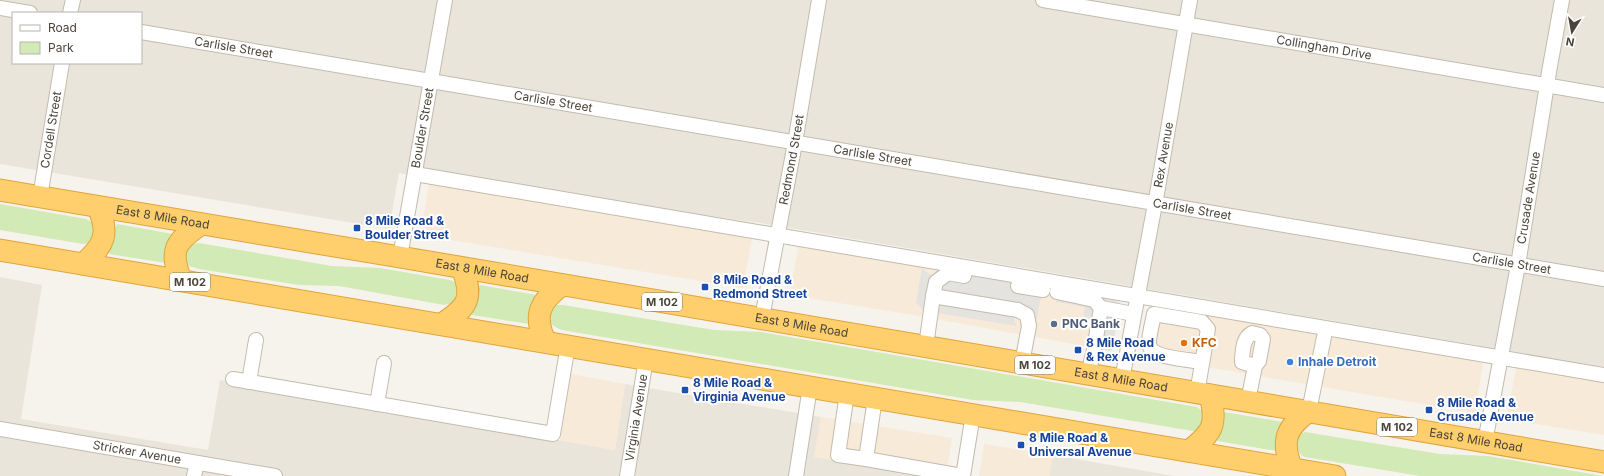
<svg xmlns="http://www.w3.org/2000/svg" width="1604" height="476" viewBox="0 0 1604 476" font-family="Inter,sans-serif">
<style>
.residential{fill:#eae5da;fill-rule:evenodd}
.commercial{fill:#f7ead8}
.green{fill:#d2eab5}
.parking{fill:#e5e3e0}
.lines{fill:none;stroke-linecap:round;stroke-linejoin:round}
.minor-casing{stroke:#c2bbae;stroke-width:16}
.highway-casing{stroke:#e0a43c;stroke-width:23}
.minor{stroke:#fff;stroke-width:14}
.highway{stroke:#ffcf6e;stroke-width:21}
.transit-dot{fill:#1a4fb4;stroke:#fff;stroke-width:1.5}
.service-dot{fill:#5c6f8a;stroke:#fff;stroke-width:1.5}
.food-dot{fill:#e8710a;stroke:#fff;stroke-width:1.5}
.shop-dot{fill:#3f7fe0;stroke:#fff;stroke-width:1.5}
.labels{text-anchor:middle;stroke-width:4;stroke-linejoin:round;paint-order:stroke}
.shield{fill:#fff;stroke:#817c74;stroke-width:1}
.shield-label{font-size:11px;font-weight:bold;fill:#4b4439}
.street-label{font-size:12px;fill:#4b4439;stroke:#fff}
.transit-label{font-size:12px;font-weight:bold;fill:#164399;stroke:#fff;text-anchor:start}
.service-label{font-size:12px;font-weight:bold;fill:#4e5e75;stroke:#fff;text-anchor:start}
.food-label{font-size:12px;font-weight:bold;fill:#c56008;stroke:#fff;text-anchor:start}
.shop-label{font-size:12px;font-weight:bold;fill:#366cbe;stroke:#fff;text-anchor:start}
</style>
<rect width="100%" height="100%" fill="#f6f3ec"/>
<path class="residential" d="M 0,0 L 1604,0 L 1604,367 L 755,222 L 430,179 L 399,173 L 389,229 L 0,164 ZM 13,13 L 141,13 L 141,63 L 13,63 Z
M 0,277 L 42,285 L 21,419 L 208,450 L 220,380 L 615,450 L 625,384 L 821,417 L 815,457 L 924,476 L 0,476 Z
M 1053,455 L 1174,476 L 1049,476 Z"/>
<path class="commercial" d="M 430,179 L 755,222 L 743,288 L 420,235 Z
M 799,241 L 1121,294 L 1112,351 L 913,315 L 790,295 Z
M 1153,301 L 1484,358 L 1475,413 L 1142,356 Z
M 1517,364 L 1604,379 L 1604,435 L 1506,419 Z
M 571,374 L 625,384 L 615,450 L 560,440 Z
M 821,417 L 952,438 L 946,476 L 924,476 L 814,457 Z
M 984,444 L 1053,455 L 1049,476 L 979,476 Z"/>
<path class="green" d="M 0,204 L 86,219 L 93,223 L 96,227 L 92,241 L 88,243 L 83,244 L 0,230 Z
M 117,224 L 173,234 L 166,263 L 109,254 L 108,251 L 115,236 L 115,227 Z
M 199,243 L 332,266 L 380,268 L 450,280 L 455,282 L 460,290 L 454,303 L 444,305 L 339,286 L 299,285 L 199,269 L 189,266 L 185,259 C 187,249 188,244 199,243 Z
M 480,285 L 537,295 L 529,324 L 472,315 L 471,313 L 476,304 L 478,288 Z
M 557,305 L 563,305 L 714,330 L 761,332 L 1197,407 L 1204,412 L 1206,416 L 1197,431 L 1193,431 L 1020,402 L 973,400 L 562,330 C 548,326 542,313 557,305 Z
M 1224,412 L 1284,422 L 1276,451 L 1217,441 L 1224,425 Z
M 1305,432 L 1440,454 L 1488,456 L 1603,476 L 1420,476 L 1305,457 L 1301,455 L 1296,447 L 1297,437 Z"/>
<path class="parking" d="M 941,266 L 1043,284 L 1034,335 L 1020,319 L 1015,318 L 1014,320 L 1017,326 L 925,311 L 916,303 L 922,268 L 929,274 L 934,275 Z
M 1059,286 L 1107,294 L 1120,304 L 1112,351 L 1086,347 L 1091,319 L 1083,317 L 1085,307 L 1056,302 Z"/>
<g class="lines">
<defs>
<g id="minor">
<path id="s1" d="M 1043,0 L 1604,95"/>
<path d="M 0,8 L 30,13"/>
<path d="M 70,13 L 73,0"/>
<path id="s2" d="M 141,32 L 1604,279"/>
<path d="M 415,174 L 1604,375"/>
<path id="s3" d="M 40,197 L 62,63"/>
<path id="s4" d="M 400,257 L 445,0"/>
<path d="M 1018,286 L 1043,290"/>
<path d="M 1057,292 L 1094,300 L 1101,308 L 1134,314"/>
<path d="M 933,296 L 936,282 L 948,273 L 964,276"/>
<path id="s5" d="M 762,318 L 795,143 L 819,0"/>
<path d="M 926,346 L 933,296 L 1018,310 L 1027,315 L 1029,326 L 1022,363"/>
<path d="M 1088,374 L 1094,350 L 1101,308"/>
<path d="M 233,379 L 553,434 L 568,345"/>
<path id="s6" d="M 1122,380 L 1158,188 L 1190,0"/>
<path d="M 249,382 L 256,340"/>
<path d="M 847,393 L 838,455 L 866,459 L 875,398"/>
<path d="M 1197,393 L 1208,329 L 1202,322 L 1154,314 C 1153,321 1147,341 1150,347 C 1154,358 1191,360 1202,362"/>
<path d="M 1248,401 L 1255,366 L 1259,361 L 1263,339 L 1260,335 L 1252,333 C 1243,338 1243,349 1242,359 L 1242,362 L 1255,366"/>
<path d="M 377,404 L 384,363"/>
<path d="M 1309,411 L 1324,337"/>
<path id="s7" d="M 0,429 L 275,476"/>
<path id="s8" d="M 1485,442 L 1518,265 L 1549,72 L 1562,0"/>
<path d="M 866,459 L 962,476"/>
<path d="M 194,476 L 197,463"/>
<path id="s9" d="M 627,476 L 646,359"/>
<path d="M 796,476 L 810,387"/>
<path d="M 963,476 L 973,414"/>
</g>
<g id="highway">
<path id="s10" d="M 0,190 L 400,257 L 1604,462"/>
<path d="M 0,250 L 1335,476"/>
<path d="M 83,264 C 104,246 110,234 98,207"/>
<path d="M 181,280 C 169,250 175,242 201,224"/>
<path d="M 442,324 C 468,307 474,298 462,268"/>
<path d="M 545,341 C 533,315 540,301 562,285"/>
<path d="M 1189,451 C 1212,433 1218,425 1210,395"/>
<path d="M 1292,469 C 1281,442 1285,428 1309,411"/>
</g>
</defs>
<use href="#minor" class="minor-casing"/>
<use href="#highway" class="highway-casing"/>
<use href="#minor" class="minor"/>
<use href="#highway" class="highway"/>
</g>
<g class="transit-dot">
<rect x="353" y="224" width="8" height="8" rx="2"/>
<rect x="701" y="283" width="8" height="8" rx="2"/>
<rect x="1074" y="346" width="8" height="8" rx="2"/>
<rect x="681" y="386" width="8" height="8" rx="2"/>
<rect x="1425" y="406" width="8" height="8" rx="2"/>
<rect x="1017" y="441" width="8" height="8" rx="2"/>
</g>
<circle class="service-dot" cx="1054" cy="324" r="4"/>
<circle class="food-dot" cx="1184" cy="343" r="4"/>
<circle class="shop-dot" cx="1290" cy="362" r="4"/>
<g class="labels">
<g class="shield">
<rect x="170" y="273" width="40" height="18" rx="3"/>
<rect x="642" y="293" width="40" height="18" rx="3"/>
<rect x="1015" y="356" width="40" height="18" rx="3"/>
<rect x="1377" y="418" width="40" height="18" rx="3"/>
</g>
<g class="shield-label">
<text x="190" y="286">M 102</text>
<text x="662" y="306">M 102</text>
<text x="1035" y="369">M 102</text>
<text x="1397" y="431">M 102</text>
</g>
<g class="street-label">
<text dy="4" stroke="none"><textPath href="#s2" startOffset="94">Carlisle Street</textPath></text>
<text dy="4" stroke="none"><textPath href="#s1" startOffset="285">Collingham Drive</textPath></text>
<text dy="4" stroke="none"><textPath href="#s2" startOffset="418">Carlisle Street</textPath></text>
<text dy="4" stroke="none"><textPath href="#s4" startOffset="131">Boulder Street</textPath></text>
<text dy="4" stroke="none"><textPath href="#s3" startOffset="68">Cordell Street</textPath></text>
<text dy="4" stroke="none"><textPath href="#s6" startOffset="229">Rex Avenue</textPath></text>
<text dy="4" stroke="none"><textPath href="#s2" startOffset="742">Carlisle Street</textPath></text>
<text dy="4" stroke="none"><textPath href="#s5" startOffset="161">Redmond Street</textPath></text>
<text dy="4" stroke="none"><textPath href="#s8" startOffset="248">Crusade Avenue</textPath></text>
<text dy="4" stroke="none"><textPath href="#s2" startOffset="1066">Carlisle Street</textPath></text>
<text dy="4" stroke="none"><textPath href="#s10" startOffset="165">East 8 Mile Road</textPath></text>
<text dy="4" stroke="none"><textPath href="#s2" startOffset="1390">Carlisle Street</textPath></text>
<text dy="4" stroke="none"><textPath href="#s10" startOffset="489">East 8 Mile Road</textPath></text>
<text dy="4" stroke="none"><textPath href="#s10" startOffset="813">East 8 Mile Road</textPath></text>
<text dy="4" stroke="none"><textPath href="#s10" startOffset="1137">East 8 Mile Road</textPath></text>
<text dy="4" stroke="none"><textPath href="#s9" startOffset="59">Virginia Avenue</textPath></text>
<text dy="4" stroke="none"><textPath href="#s10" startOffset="1497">East 8 Mile Road</textPath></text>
<text dy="4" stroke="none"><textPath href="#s7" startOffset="139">Stricker Avenue</textPath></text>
</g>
<g class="transit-label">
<text x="365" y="225">8 Mile Road &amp;<tspan x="365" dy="14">Boulder Street</tspan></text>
<text x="713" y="284">8 Mile Road &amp;<tspan x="713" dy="14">Redmond Street</tspan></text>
<text x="1086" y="347">8 Mile Road<tspan x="1086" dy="14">&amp; Rex Avenue</tspan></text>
<text x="693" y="387">8 Mile Road &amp;<tspan x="693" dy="14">Virginia Avenue</tspan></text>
<text x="1437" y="407">8 Mile Road &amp;<tspan x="1437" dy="14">Crusade Avenue</tspan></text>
<text x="1029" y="442">8 Mile Road &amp;<tspan x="1029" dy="14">Universal Avenue</tspan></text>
</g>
<g class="service-label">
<text x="1062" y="328">PNC Bank</text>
</g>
<g class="food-label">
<text x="1192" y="347">KFC</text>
</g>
<g class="shop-label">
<text x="1298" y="366">Inhale Detroit</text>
</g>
</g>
<rect x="12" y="12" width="130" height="52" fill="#ffffff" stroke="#b7b4b0"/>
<rect x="20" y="25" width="20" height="6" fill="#ffffff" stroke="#b7b4b0"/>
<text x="48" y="32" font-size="12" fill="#4b4439">Road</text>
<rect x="20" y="42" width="20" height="12" fill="#d2eab5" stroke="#b7b4b0"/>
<text x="48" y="52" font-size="12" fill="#4b4439">Park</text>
<g transform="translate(1572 32) rotate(191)" stroke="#ffffff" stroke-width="3" paint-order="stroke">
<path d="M0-3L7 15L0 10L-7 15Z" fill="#4b4439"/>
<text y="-6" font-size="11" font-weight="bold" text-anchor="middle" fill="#4b4439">N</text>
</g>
</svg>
